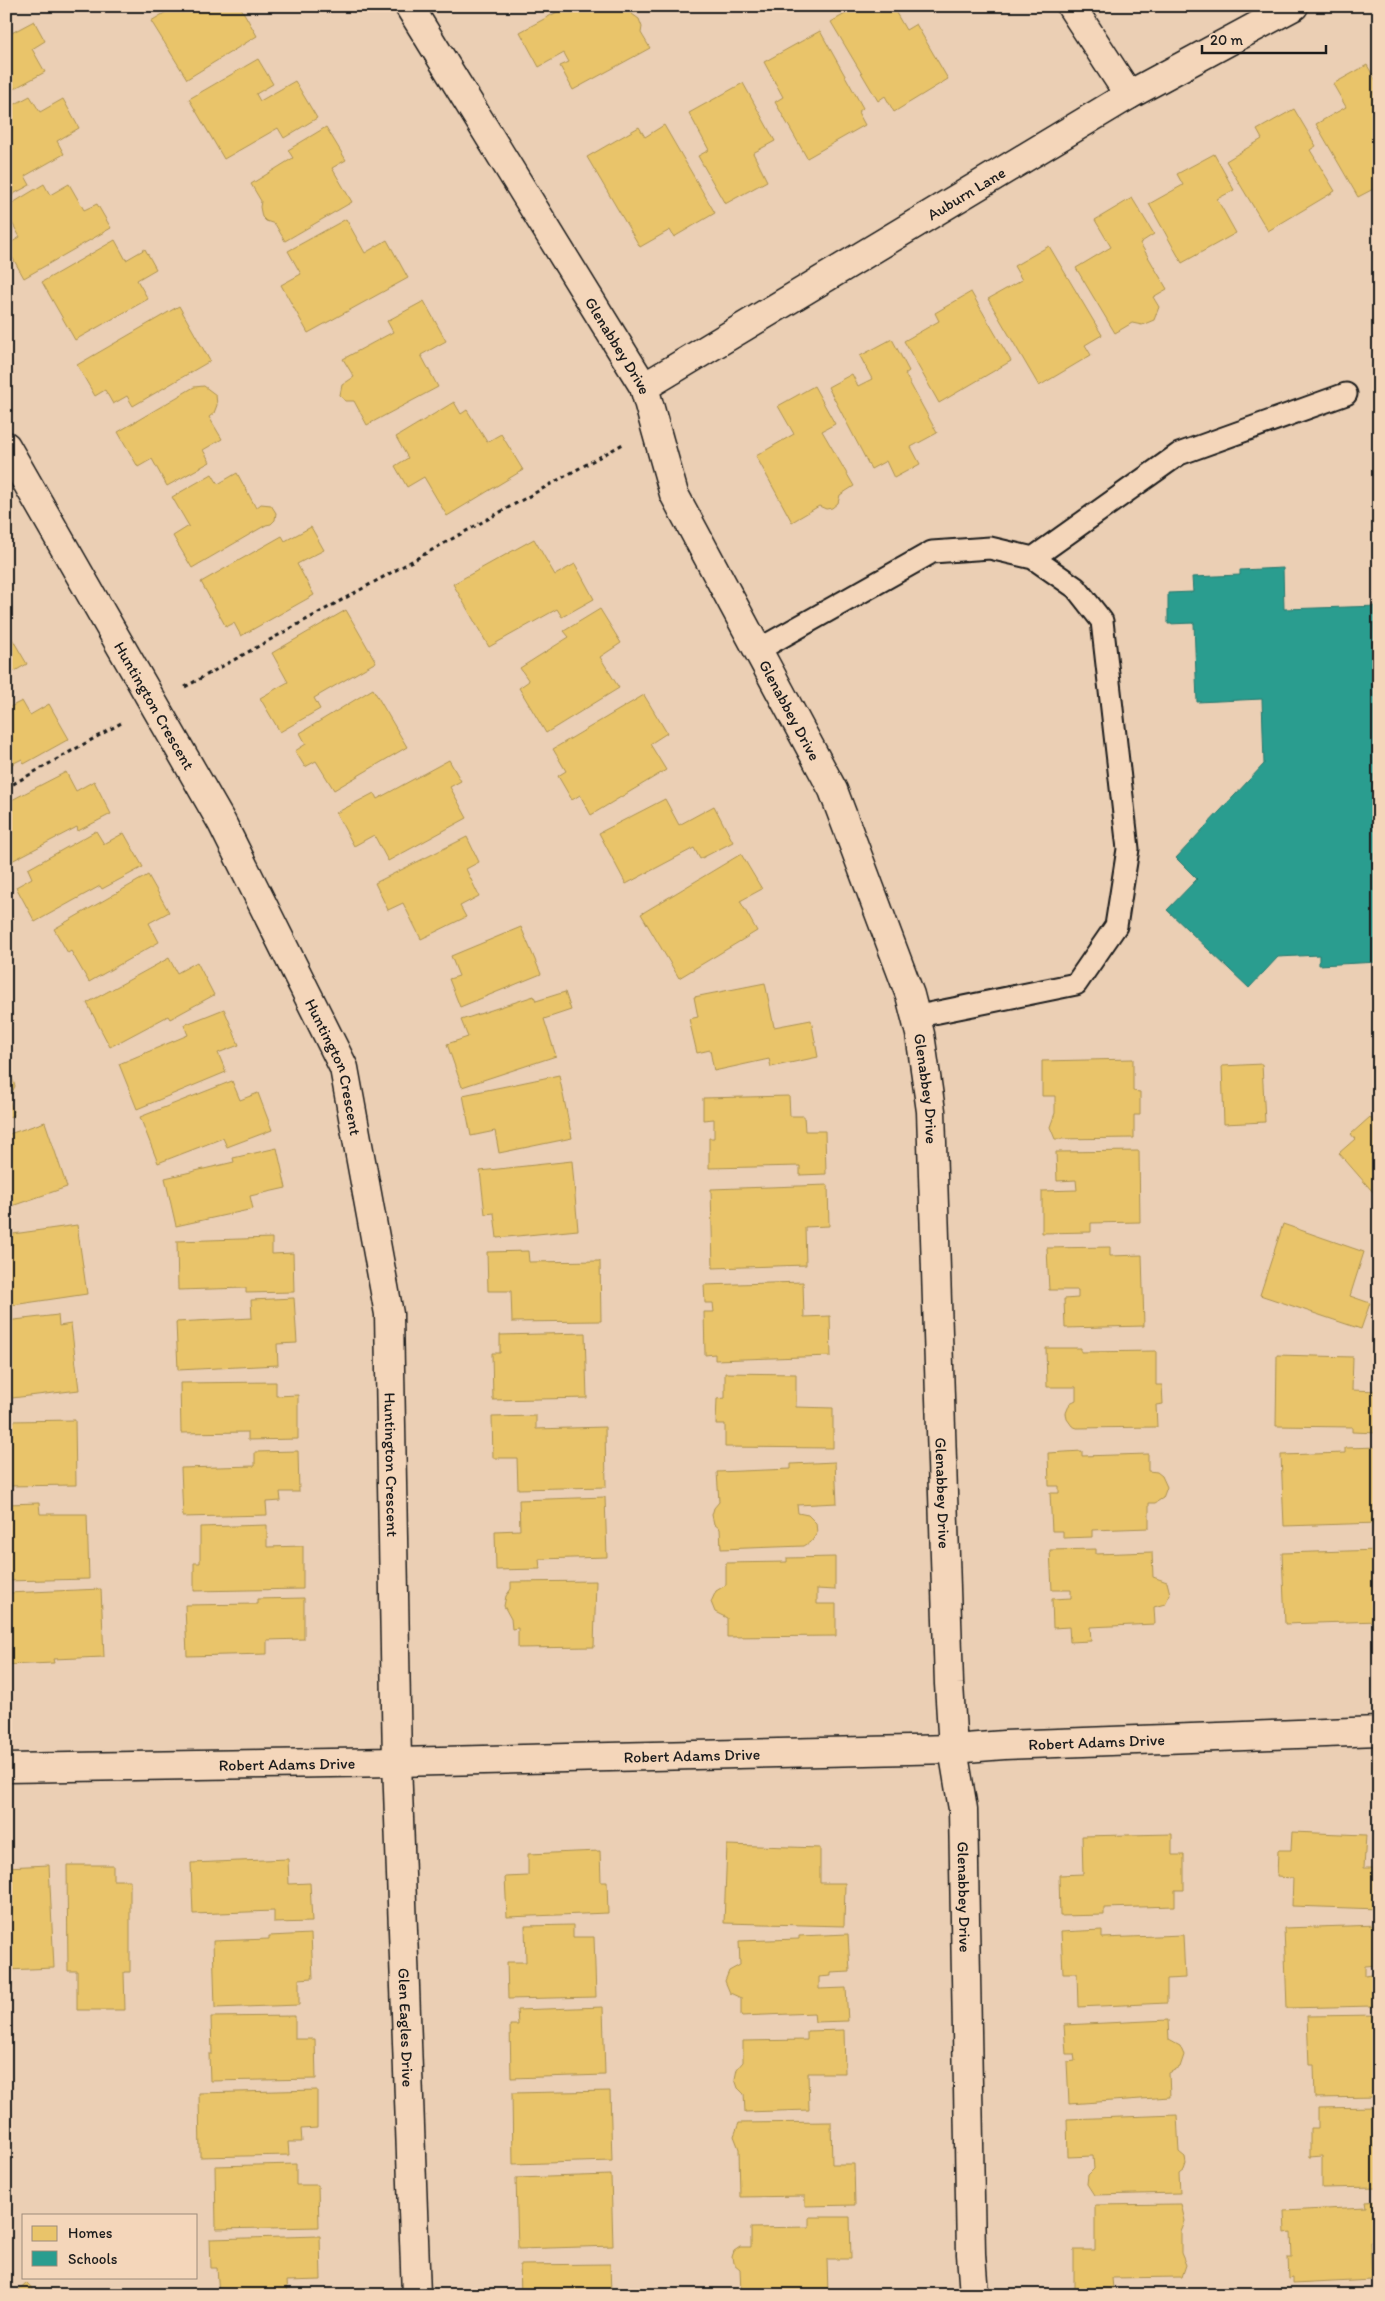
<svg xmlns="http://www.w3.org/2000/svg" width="1385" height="2301" viewBox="0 0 1385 2301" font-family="Itim,sans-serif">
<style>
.homes{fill:#e9c46a;stroke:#ac9253}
.schools{fill:#2a9d8f;stroke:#26766c}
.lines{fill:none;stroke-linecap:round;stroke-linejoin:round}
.service-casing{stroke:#1c1c1c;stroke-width:25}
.minor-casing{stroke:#1c1c1c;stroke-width:31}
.path{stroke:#1c1c1c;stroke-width:3;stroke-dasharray:4 4;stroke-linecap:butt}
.service{stroke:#f4d6ba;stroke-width:21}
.minor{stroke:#f4d6ba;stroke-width:28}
.labels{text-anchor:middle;stroke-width:5;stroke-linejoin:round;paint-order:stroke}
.street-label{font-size:16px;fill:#1c1c1c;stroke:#f4d6ba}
</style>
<rect width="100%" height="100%" fill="#ebcfb4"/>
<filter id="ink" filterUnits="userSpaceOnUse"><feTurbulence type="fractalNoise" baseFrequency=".02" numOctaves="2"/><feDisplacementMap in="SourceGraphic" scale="10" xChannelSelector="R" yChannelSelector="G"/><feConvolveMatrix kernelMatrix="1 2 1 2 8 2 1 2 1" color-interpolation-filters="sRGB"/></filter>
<g filter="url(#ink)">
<path class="homes" d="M 176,6 L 240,6 L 257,36 L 187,79 L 151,21 Z
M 568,6 L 627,6 L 632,14 L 639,19 L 642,27 L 641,33 L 650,48 L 573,90 L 560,66 L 569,62 L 564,53 L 539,67 L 520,32 Z
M 859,6 L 892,6 L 906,30 L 916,24 L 948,79 L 894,112 L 885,96 L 878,101 L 831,22 Z
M 34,21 L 45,41 L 32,49 L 45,72 L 6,93 L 6,36 Z
M 820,31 L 863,108 L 858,112 L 865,125 L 807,158 L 775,102 L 783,97 L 764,62 Z
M 258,59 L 273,84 L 256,94 L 260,101 L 295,81 L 317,118 L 284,138 L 278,128 L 224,159 L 189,99 Z
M 1367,65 L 1379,86 L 1379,107 L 1374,109 L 1379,117 L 1379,186 L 1358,197 L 1316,124 L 1346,107 L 1333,84 Z
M 743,83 L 775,141 L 753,153 L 767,181 L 725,204 L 698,156 L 709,150 L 689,113 Z
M 30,96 L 40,112 L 63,99 L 79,128 L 57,141 L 64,154 L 25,176 L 30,185 L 6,198 L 6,109 Z
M 1294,109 L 1316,146 L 1310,150 L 1335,191 L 1268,231 L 1226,161 L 1262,139 L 1257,130 Z
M 664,125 L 715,213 L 674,237 L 670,230 L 640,247 L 587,157 L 639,127 L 645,137 Z
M 326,127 L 346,160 L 332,168 L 352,202 L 285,241 L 275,224 L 266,221 L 262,217 L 260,207 L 261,201 L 251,184 L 293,158 L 288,150 Z
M 1214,154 L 1234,190 L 1217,199 L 1236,233 L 1182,263 L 1149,204 L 1183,185 L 1177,174 Z
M 44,184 L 50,195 L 69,184 L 84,210 L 97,204 L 111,228 L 24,278 L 6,246 L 20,237 L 6,212 L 6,207 Z
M 1132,198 L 1154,234 L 1140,243 L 1167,289 L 1153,297 L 1159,307 L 1154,320 L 1142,325 L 1132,323 L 1115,333 L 1076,268 L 1111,247 L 1095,220 Z
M 346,219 L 365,253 L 387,240 L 408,278 L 308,333 L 281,285 L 301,274 L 288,251 Z
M 115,240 L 126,260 L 145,249 L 156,269 L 137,280 L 148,299 L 75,340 L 42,282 Z
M 1049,246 L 1102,335 L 1085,345 L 1091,355 L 1039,386 L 988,299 L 1022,280 L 1014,266 Z
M 971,292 L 1011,361 L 939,403 L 904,341 L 939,321 L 935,313 Z
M 424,301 L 446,341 L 421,355 L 438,387 L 367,425 L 354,401 L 345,401 L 340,395 L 342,385 L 354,377 L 343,359 L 393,332 L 387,321 Z
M 179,306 L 210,361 L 133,406 L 127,396 L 113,404 L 105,390 L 95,396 L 77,365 Z
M 892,339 L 909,371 L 905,374 L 937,433 L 911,447 L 920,464 L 894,478 L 886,461 L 871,469 L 828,387 L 852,374 L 858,386 L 872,379 L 860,356 Z
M 204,386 L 216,395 L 217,405 L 214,413 L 209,417 L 222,439 L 203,450 L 210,462 L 167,486 L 152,459 L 138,467 L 118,432 L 194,387 Z
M 814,386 L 835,424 L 822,431 L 854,486 L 840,495 L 838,503 L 832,508 L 826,509 L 819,506 L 792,522 L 756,456 L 794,434 L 778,406 Z
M 454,402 L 461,414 L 467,410 L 487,442 L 501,434 L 523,470 L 447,516 L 424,477 L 407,487 L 395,466 L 408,458 L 396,437 Z
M 237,473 L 256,508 L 261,504 L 271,505 L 276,513 L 275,520 L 271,524 L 266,525 L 192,568 L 173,536 L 189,526 L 172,497 L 212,474 L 218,484 Z
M 311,527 L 324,550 L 297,564 L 314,595 L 241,636 L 234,623 L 226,627 L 201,582 L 282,536 L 285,541 Z
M 534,539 L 555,575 L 575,564 L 594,599 L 562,617 L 557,609 L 489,647 L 453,584 Z
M 600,609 L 621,643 L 600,657 L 619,688 L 546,733 L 519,688 L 529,681 L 520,668 L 569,637 L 564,631 Z
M 346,610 L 376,662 L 314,698 L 320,709 L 280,732 L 260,698 L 288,682 L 272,653 Z
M 7,630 L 27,664 L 6,676 L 6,631 Z
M 373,689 L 407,747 L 334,790 L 316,761 L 305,767 L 295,751 L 306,744 L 300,733 Z
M 644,695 L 667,733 L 650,744 L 666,770 L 591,815 L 580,795 L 572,800 L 558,776 L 566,771 L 553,749 Z
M 22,701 L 30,715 L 49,704 L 69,739 L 24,764 L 22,759 L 6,767 L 6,709 Z
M 449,760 L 461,781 L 450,787 L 467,818 L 388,861 L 374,835 L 354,846 L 336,813 L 374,793 L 377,799 Z
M 66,772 L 76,791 L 94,781 L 111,814 L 78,831 L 77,827 L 6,864 L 6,803 Z
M 665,799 L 679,825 L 714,806 L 733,842 L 700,859 L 694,848 L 626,884 L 599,833 Z
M 96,831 L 104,844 L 124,833 L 143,867 L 102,889 L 100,886 L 35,922 L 16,887 L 32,878 L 28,869 Z
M 467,837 L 479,862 L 466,869 L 479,896 L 460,906 L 466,917 L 421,939 L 403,903 L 388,910 L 375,883 Z
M 741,854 L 762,889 L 740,901 L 757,931 L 679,978 L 641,914 Z
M 148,875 L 169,912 L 149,923 L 159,942 L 89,982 L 71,951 L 68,953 L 54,929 Z
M 521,927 L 541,974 L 460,1007 L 449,979 L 459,976 L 451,956 Z
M 169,958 L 177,973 L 197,962 L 214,995 L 170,1019 L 168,1016 L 110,1047 L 87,1003 Z
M 765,983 L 774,1027 L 811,1020 L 818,1057 L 771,1067 L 769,1059 L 714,1071 L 710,1050 L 697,1053 L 689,1019 L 698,1017 L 694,997 Z
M 565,992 L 571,1010 L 544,1019 L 556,1056 L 462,1087 L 447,1044 L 468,1037 L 461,1020 L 534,996 L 536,1001 Z
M 224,1009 L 239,1045 L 218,1053 L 226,1072 L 137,1109 L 119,1064 L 188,1035 L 184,1025 Z
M 1133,1059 L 1133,1091 L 1140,1092 L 1140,1115 L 1134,1115 L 1134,1138 L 1055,1139 L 1050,1127 L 1055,1113 L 1055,1096 L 1042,1096 L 1042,1061 Z
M 6,1062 L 15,1086 L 9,1099 L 14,1115 L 6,1118 Z
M 1262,1064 L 1265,1122 L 1224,1124 L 1222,1066 Z
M 559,1075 L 572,1138 L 499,1153 L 495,1131 L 471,1136 L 463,1095 Z
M 232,1081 L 240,1100 L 258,1093 L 272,1130 L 227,1147 L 223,1138 L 158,1163 L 140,1117 Z
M 789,1096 L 790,1116 L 804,1116 L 805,1131 L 825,1131 L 826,1174 L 800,1175 L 800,1166 L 709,1168 L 709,1138 L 714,1138 L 714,1119 L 703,1120 L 703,1098 Z
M 1370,1117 L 1375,1123 L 1379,1120 L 1379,1199 L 1339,1153 L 1355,1139 L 1351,1134 Z
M 45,1122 L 67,1187 L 6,1208 L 6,1135 Z
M 277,1148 L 286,1188 L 250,1196 L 253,1209 L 176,1226 L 165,1178 L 234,1162 L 233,1158 Z
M 1139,1151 L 1140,1222 L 1091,1223 L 1091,1232 L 1042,1233 L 1042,1191 L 1077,1190 L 1076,1180 L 1057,1181 L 1056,1152 Z
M 572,1161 L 578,1230 L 497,1238 L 494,1213 L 485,1214 L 480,1171 Z
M 828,1185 L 829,1226 L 805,1227 L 806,1265 L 713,1268 L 711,1189 Z
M 1283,1224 L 1364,1252 L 1350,1296 L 1370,1303 L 1361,1329 L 1260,1295 Z
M 77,1225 L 87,1294 L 6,1306 L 6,1235 Z
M 272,1238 L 272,1254 L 293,1253 L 294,1292 L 246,1293 L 246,1288 L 178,1290 L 177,1241 Z
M 1110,1247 L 1110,1256 L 1142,1255 L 1144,1326 L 1065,1328 L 1064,1299 L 1078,1298 L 1078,1290 L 1049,1290 L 1047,1248 Z
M 528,1251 L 529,1262 L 600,1261 L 601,1321 L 512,1322 L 511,1291 L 488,1291 L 487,1252 Z
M 803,1282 L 804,1317 L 830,1316 L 831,1356 L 715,1360 L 715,1354 L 705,1355 L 704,1312 L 714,1312 L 713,1303 L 705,1303 L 704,1285 Z
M 294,1298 L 297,1343 L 277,1344 L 278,1365 L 178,1370 L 176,1322 L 252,1318 L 251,1300 Z
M 58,1315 L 59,1326 L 71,1324 L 79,1390 L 12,1398 L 6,1357 L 6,1321 Z
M 585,1333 L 587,1398 L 493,1400 L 492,1353 L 500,1353 L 500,1335 Z
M 1046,1348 L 1081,1348 L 1081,1352 L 1156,1351 L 1156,1385 L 1162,1385 L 1163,1404 L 1156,1405 L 1157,1427 L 1077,1428 L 1072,1426 L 1067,1419 L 1066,1413 L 1070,1403 L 1076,1400 L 1076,1387 L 1047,1387 Z
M 1277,1355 L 1353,1357 L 1352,1390 L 1379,1391 L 1378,1433 L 1352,1432 L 1352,1427 L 1276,1426 Z
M 725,1373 L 796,1374 L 796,1407 L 833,1408 L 833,1448 L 725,1447 L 725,1424 L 716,1424 L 717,1399 L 725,1398 Z
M 276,1382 L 276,1396 L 298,1395 L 298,1439 L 248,1440 L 248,1432 L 181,1433 L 180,1383 Z
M 536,1416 L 536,1429 L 605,1427 L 606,1487 L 518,1489 L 517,1458 L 493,1458 L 492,1417 Z
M 75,1420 L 76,1485 L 6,1486 L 6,1455 L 10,1455 L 10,1421 Z
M 1379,1447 L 1379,1523 L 1284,1526 L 1281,1455 L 1345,1453 L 1345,1448 Z
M 298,1451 L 299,1492 L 280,1492 L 281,1501 L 266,1502 L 267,1515 L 183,1517 L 181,1468 L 255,1466 L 255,1452 Z
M 1082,1451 L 1082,1456 L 1148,1454 L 1148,1471 L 1157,1472 L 1162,1476 L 1167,1487 L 1163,1498 L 1155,1503 L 1149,1503 L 1149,1528 L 1092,1530 L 1092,1537 L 1063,1538 L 1063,1531 L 1052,1531 L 1050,1493 L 1059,1493 L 1059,1486 L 1049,1486 L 1048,1453 Z
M 835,1462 L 837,1503 L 797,1505 L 798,1513 L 808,1515 L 816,1523 L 817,1533 L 812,1541 L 804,1546 L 721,1549 L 720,1529 L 714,1524 L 712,1515 L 714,1508 L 719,1502 L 717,1472 L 791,1469 L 791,1464 Z
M 605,1497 L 607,1557 L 539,1559 L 540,1569 L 496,1570 L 495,1531 L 520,1530 L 519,1500 Z
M 39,1503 L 40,1514 L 87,1514 L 89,1579 L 6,1581 L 6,1504 Z
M 267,1525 L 267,1547 L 303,1546 L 303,1589 L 194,1591 L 194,1563 L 200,1563 L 200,1527 Z
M 1096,1549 L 1096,1554 L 1152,1552 L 1153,1577 L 1167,1582 L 1170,1594 L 1165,1604 L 1154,1607 L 1155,1624 L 1090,1627 L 1091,1641 L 1070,1642 L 1069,1627 L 1053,1628 L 1052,1599 L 1071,1598 L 1071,1590 L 1052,1590 L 1050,1550 Z
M 1379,1550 L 1379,1621 L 1285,1624 L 1282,1553 Z
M 835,1557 L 835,1590 L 817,1589 L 817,1604 L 836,1604 L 836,1636 L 727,1637 L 727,1618 L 715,1612 L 711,1602 L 716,1591 L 726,1585 L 726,1563 L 787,1562 L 787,1558 Z
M 596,1581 L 594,1647 L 518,1648 L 518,1628 L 512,1629 L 511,1619 L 504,1606 L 506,1596 L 511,1589 L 511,1582 Z
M 101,1589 L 104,1657 L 53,1659 L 54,1663 L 6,1665 L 6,1631 L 9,1631 L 7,1593 Z
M 304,1598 L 304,1639 L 267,1640 L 267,1654 L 187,1656 L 185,1605 L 257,1604 L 257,1599 Z
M 1292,1832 L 1366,1835 L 1364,1868 L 1379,1868 L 1379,1909 L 1292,1906 L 1293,1878 L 1277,1877 L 1278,1850 L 1291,1850 Z
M 1172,1834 L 1172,1855 L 1184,1855 L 1184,1890 L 1175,1890 L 1175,1906 L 1104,1908 L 1104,1915 L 1060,1916 L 1059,1875 L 1083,1874 L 1082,1836 Z
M 727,1845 L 820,1848 L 820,1883 L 845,1883 L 844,1926 L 724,1923 Z
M 600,1851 L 601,1882 L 607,1882 L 608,1913 L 507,1917 L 505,1877 L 528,1876 L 528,1854 Z
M 288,1859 L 289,1884 L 310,1883 L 312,1922 L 274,1923 L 274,1911 L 193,1914 L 191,1863 Z
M 49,1865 L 54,1968 L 6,1970 L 6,1867 Z
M 67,1865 L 113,1865 L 113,1880 L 130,1880 L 130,1972 L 124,1972 L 125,2010 L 77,2010 L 77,1971 L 68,1971 Z
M 573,1925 L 573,1937 L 594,1937 L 596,1997 L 508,1999 L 507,1962 L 526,1962 L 525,1926 Z
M 1379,1925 L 1379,1965 L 1365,1966 L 1365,1975 L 1372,1974 L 1379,1976 L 1379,2004 L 1373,2006 L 1287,2008 L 1284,1928 Z
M 1102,1930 L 1102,1938 L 1183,1935 L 1185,1978 L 1167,1979 L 1167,2003 L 1078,2007 L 1077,1973 L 1063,1973 L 1061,1932 Z
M 311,1934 L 313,1978 L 299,1979 L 299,2005 L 215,2008 L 213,1941 L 269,1939 L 269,1936 Z
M 848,1934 L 850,1972 L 831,1973 L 831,1976 L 819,1977 L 819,1989 L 846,1988 L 848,2021 L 815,2022 L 814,2013 L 741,2016 L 741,1998 L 730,1993 L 725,1981 L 729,1971 L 740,1965 L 739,1941 L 799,1939 L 799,1936 Z
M 603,2007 L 605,2075 L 511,2078 L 510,2025 L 518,2025 L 517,2010 Z
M 1379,2015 L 1379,2097 L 1315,2098 L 1314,2065 L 1309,2065 L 1307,2016 Z
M 295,2016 L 295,2039 L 315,2039 L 316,2079 L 210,2081 L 209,2054 L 212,2054 L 211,2017 Z
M 1168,2020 L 1169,2040 L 1180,2046 L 1184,2055 L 1180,2067 L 1169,2073 L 1170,2097 L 1069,2104 L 1067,2062 L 1075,2061 L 1074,2054 L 1066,2054 L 1064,2025 Z
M 844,2030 L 845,2073 L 808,2073 L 809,2110 L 745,2112 L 744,2094 L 738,2088 L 735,2079 L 737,2069 L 743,2062 L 743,2041 L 807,2040 L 807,2031 Z
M 317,2090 L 317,2128 L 301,2129 L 302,2142 L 288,2142 L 289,2155 L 200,2157 L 199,2093 Z
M 610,2091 L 612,2161 L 513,2164 L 512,2093 Z
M 1375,2107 L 1375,2148 L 1379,2148 L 1379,2187 L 1322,2188 L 1322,2156 L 1310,2157 L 1310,2128 L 1318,2128 L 1318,2108 Z
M 1177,2115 L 1179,2152 L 1185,2157 L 1186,2163 L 1184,2169 L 1179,2173 L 1180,2193 L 1094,2195 L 1087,2184 L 1088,2175 L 1094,2169 L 1093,2156 L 1068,2157 L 1067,2119 Z
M 831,2122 L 832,2164 L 854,2164 L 855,2205 L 805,2206 L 805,2196 L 740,2197 L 739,2149 L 734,2136 L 739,2123 Z
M 296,2164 L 296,2185 L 318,2185 L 319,2227 L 216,2229 L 215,2166 Z
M 611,2175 L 613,2246 L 518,2249 L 516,2178 Z
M 1379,2201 L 1379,2241 L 1370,2242 L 1372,2280 L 1293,2284 L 1293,2278 L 1289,2279 L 1288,2258 L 1292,2258 L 1291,2232 L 1285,2233 L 1284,2211 L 1366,2207 L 1365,2202 Z
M 1181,2204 L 1185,2221 L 1181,2231 L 1181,2253 L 1186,2265 L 1182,2277 L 1112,2278 L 1113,2289 L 1074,2289 L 1074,2250 L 1095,2250 L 1095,2205 Z
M 809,2217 L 850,2217 L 851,2259 L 827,2259 L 828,2294 L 741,2295 L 740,2269 L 733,2263 L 732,2257 L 734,2251 L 740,2247 L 751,2247 L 751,2228 L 809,2227 Z
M 320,2236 L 321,2280 L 287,2281 L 288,2295 L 219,2295 L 217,2268 L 211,2268 L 210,2239 Z
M 610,2264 L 611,2295 L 521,2295 L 520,2265 Z
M 27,2283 L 38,2295 L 14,2295 Z
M 1379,2292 L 1379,2295 L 1295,2295 Z"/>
<path class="schools" d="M 1283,568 L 1284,609 L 1379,606 L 1379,962 L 1319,965 L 1319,955 L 1278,957 L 1249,988 L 1167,910 L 1197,879 L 1176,858 L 1264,764 L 1262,699 L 1197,702 L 1194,623 L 1168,624 L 1168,593 L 1193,592 L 1192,577 L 1240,575 L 1240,570 Z"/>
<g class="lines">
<defs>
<path id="service" d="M 1033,558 L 1179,454 L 1346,394
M 758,650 L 932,552 L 990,548 L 1033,558 L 1076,588 L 1102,621 L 1128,849 L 1116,926 L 1076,984 L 914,1017"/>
<g id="minor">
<path id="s1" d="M 409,6 L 644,387 L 674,494 L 833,790 L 910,995 L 920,1034 L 931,1111 L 949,1684 L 953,1749 L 963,1809 L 971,2254 L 974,2295"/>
<path d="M 1071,6 L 1129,95"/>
<path id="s2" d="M 644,387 L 1129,95 L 1294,6"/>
<path id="s3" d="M 6,446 L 222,823 L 344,1068 L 389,1314 L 397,1762 L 416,2295"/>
<path id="s4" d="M 6,1768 L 397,1762 L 953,1749 L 1004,1745 L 1379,1731"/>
</g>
</defs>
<use href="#service" class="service-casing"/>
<use href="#minor" class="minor-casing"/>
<path class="path" d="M 185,687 L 623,444
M 6,788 L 123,722"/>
<use href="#service" class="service"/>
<use href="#minor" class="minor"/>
</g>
</g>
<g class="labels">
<g class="street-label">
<text dy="6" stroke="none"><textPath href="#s2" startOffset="376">Auburn Lane</textPath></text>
<text dy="6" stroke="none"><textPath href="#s1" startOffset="399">Glenabbey Drive</textPath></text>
<text dy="6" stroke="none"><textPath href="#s3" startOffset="299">Huntington Crescent</textPath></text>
<text dy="6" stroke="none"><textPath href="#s1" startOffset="804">Glenabbey Drive</textPath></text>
<text dy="6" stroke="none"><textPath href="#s3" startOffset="704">Huntington Crescent</textPath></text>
<text dy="6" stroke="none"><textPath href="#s1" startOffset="1209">Glenabbey Drive</textPath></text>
<text dy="6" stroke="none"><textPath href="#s3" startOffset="1109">Huntington Crescent</textPath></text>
<text dy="6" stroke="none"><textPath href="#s1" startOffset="1614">Glenabbey Drive</textPath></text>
<text dy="6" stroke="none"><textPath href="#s4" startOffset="1091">Robert Adams Drive</textPath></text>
<text dy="6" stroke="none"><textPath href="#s4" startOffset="686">Robert Adams Drive</textPath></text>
<text dy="6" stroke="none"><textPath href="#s4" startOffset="281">Robert Adams Drive</textPath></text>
<text dy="6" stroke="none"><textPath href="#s1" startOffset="2019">Glenabbey Drive</textPath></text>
<text dy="6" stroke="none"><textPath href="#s3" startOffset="1672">Glen Eagles Drive</textPath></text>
</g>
</g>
<rect width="1385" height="2301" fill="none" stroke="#f4d6ba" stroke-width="25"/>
<rect x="12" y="12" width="1360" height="2276" fill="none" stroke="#1c1c1c" stroke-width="2" filter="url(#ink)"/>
<rect x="22" y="2214" width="175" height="65" fill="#f4d6ba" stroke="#9e8c7b"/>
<rect x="32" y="2226" width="25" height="15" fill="#e9c46a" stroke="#9e8c7b"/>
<text x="68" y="2238" font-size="15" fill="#1c1c1c">Homes</text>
<rect x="32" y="2251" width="25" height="15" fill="#2a9d8f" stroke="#9e8c7b"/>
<text x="68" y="2264" font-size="15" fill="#1c1c1c">Schools</text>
<path d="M1202 45v8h124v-8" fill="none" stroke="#1c1c1c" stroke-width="2.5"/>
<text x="1210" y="45" font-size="15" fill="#1c1c1c" stroke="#f4d6ba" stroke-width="4" paint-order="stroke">20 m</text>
</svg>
